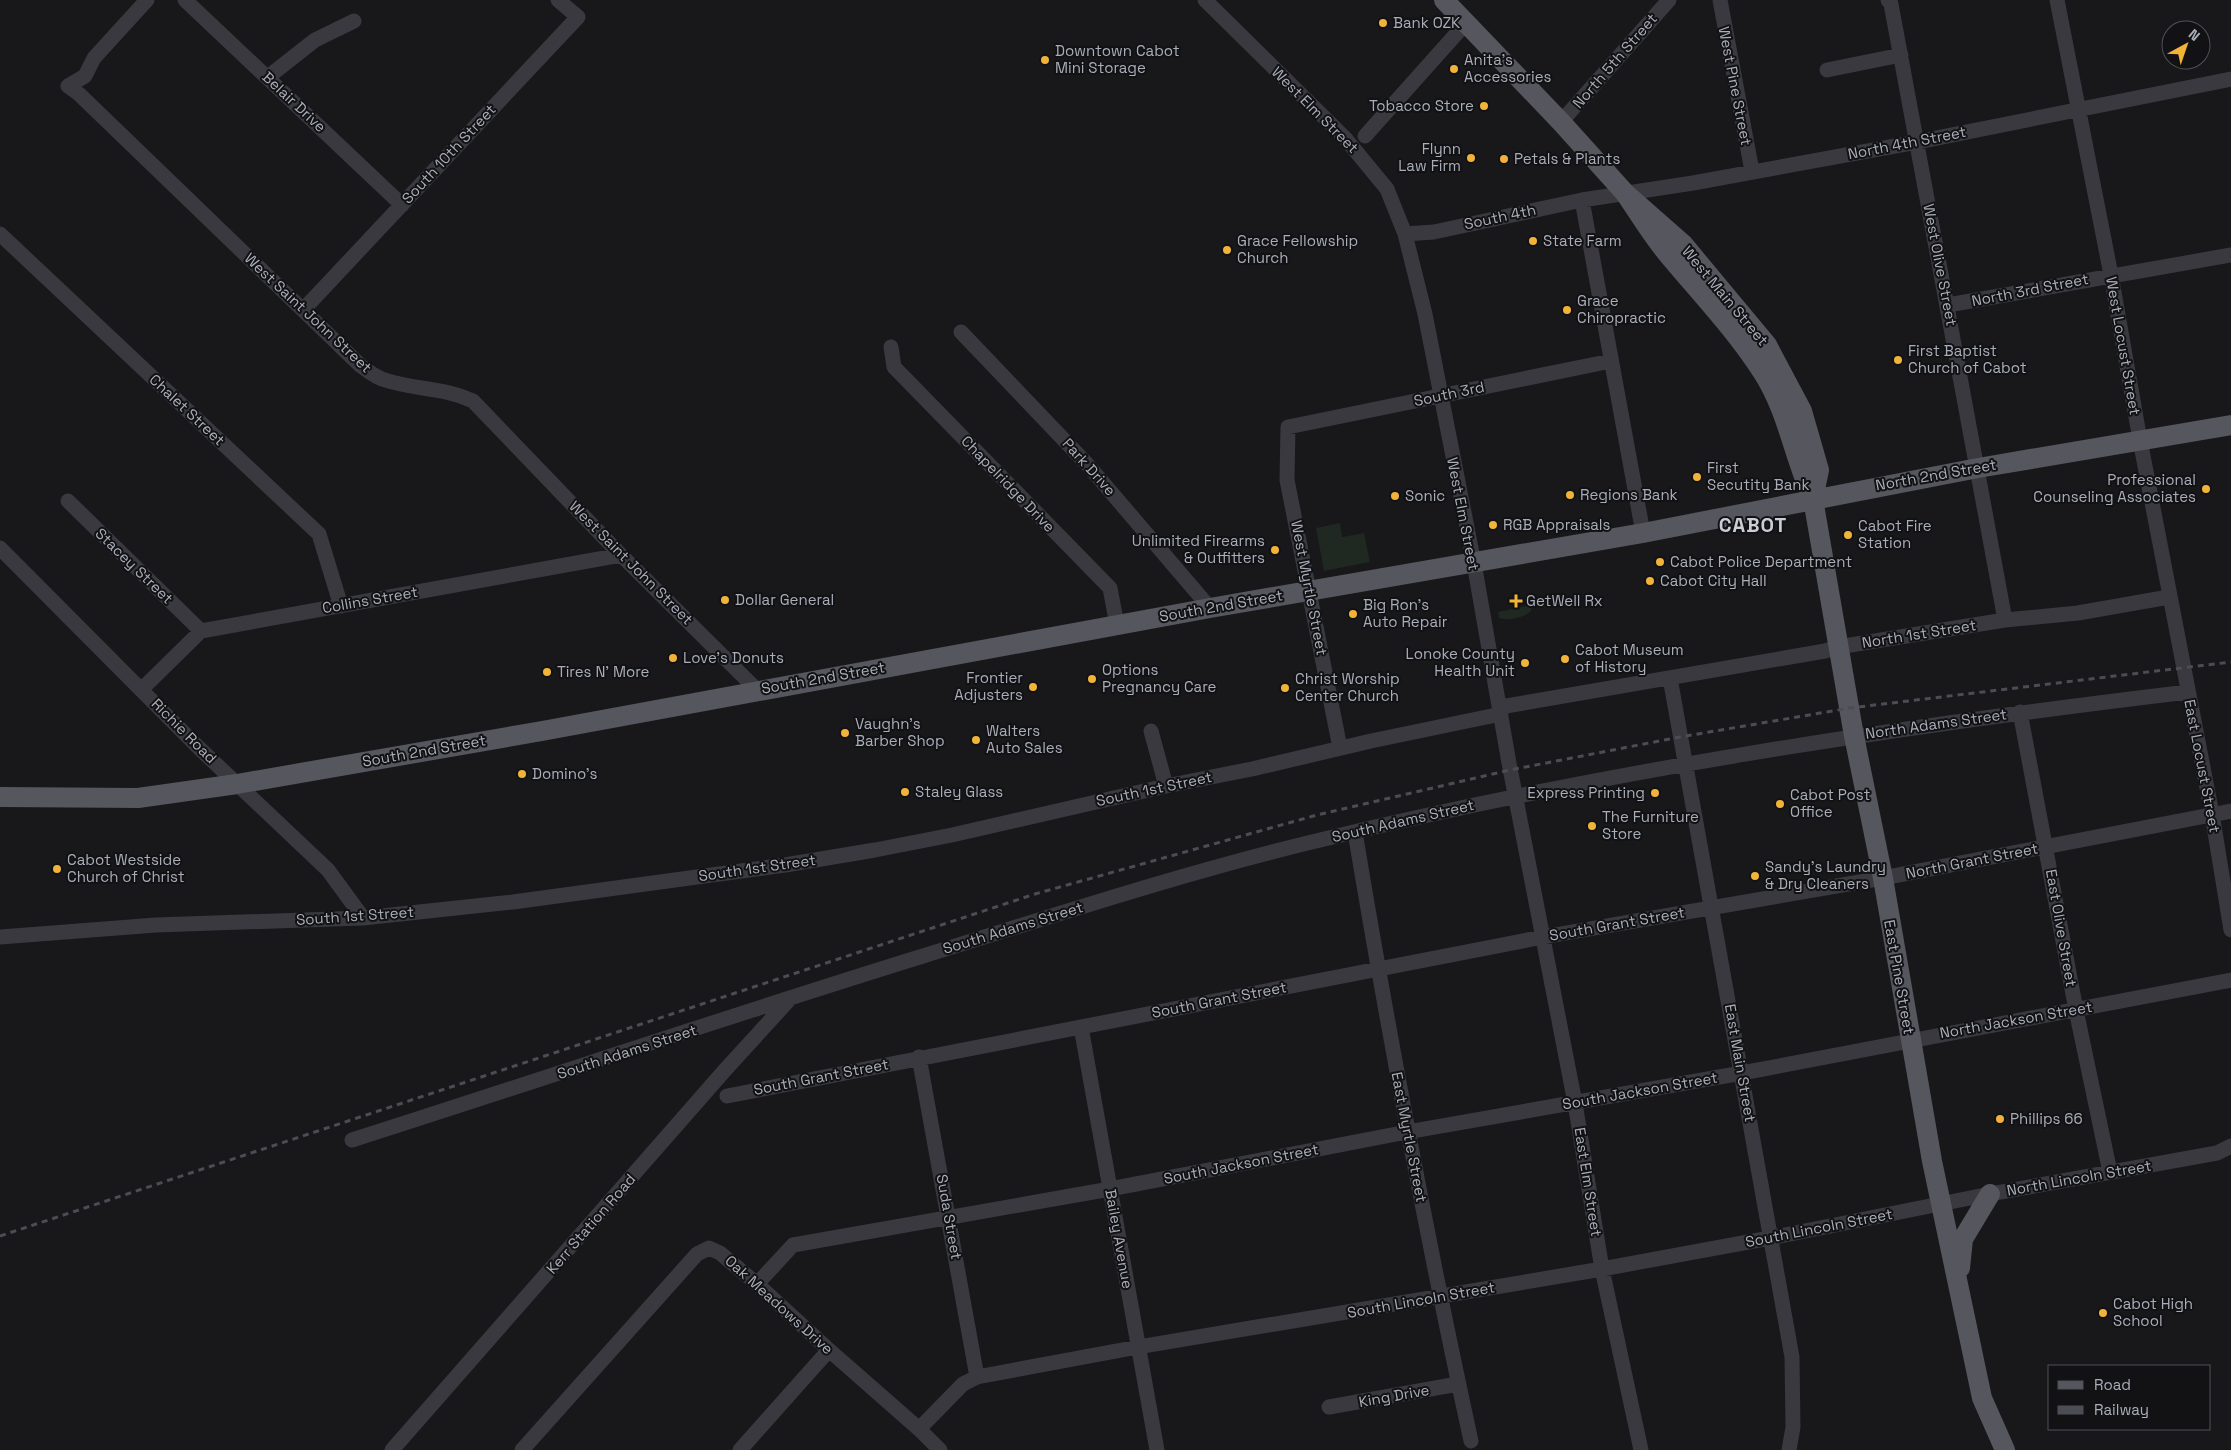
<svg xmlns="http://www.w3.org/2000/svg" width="2231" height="1450" viewBox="0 0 2231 1450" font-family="'Space Grotesk',sans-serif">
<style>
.green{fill:#1f2821}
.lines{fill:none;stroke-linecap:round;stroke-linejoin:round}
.minor{stroke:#39393f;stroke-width:15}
.major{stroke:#55565e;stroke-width:20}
.rail{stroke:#4c4d54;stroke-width:3;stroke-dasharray:6 5;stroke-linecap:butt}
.poi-dot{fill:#f1b438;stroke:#121215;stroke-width:2}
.labels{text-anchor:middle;stroke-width:4;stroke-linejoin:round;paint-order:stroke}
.poi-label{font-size:15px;fill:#aaaeb9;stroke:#121215;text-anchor:start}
.street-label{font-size:15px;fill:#aaaeb9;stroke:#121215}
.district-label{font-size:20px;font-weight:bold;letter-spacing:1px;fill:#cbced5;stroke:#121215}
</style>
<rect width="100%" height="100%" fill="#18171a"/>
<path class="green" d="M 1340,523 L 1342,537 L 1364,533 L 1370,562 L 1324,571 L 1316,528 Z
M 1531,605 L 1531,611 C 1525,618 1507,621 1499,618 L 1498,612 Z"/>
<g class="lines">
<path class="minor" d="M 147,0 L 94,58 L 85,76 L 68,86 L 79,94 L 361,366 C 368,371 376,378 385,380 C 415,390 443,387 473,401 L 617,551 L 757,690
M 185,0 L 402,205
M 1205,0 L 1345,138 L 1387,189 L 1405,234
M 1720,0 L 1752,171
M 1888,0 L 1891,4 L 2005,620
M 2057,0 L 2111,275 L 2140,440 L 2212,814 L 2231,930
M 1827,70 L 1901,55
M 268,77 L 315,40 L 354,21
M 1561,122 L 1669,0
M 1365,136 L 1466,23
M 1582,200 L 1643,533
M 0,234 L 319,534 L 341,606
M 1948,305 L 2231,255
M 303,310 L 578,17 L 558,0
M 961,332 L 1087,464 L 1210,608
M 891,347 L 894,367 L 1110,588 L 1117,625
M 68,501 L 201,631
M 0,548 L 199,748 L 328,870 L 363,918
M 1670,678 L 1792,1357 L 1793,1427 L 1789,1450
M 142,689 L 201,631 L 621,555
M 1500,707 L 1825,651 L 1838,647 L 2005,620 L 2078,613 L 2169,597
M 2020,712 L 2076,1010 L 2110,1172
M 1151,731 L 1166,786
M 1340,748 L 1287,480 L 1288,427 L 1611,361
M 1355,832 C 1389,1036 1427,1239 1471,1441
M 0,937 L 156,925 L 363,918 L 513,902 L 785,865 L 875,850 L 952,835 L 1166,786 L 1252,769 L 1371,741 L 1501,714
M 1081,1027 L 1157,1450
M 919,1057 L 977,1377
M 727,1096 L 1543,937 L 1883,878 L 2231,811
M 352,1140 C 543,1079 732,1015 923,956 C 1053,916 1183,873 1316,841 C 1603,771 1895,727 2188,692
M 757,1284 L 793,1245 L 1110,1189 L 1407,1132 L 1742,1073 L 2231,980
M 1329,1407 L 1458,1384
M 919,1429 L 963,1384 L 977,1377 L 1138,1347 L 1602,1269 L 1770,1238 L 1990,1194 L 2217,1153 L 2231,1146
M 392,1450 L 725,1070 L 788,1001
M 522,1450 L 697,1254 L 709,1248 L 720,1253 L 757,1284 L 829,1350 L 919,1429 L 940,1450
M 740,1450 L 829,1350
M 1641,1450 L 1602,1269 L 1575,1103 L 1509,763 L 1474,563 L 1425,314 L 1405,234 L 1434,232 L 1582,200 L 1693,183 L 1917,142 L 2231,79"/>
<path class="major" d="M 1444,0 L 1561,122 L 1625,193 L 1683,244 L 1767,345 L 1802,411 L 1819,470 L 1813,499
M 1625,193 C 1638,212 1651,234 1666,252 C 1699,292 1735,329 1763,373 C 1788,412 1794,458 1813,499 L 1854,736 L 1883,878 L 1932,1161 L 1982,1398 L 2005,1450
M 0,797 L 138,798 L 237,784 L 542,731 L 1210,608 L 1643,533 L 1978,468 L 2231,425
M 1960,1268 L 1963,1239 L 1990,1194"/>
<path class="rail" d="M 0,1236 L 1035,894 L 1317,815 L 1510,770 L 1680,737 L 1850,708 L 2231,662"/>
</g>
<g class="poi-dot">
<circle cx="1383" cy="23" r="5"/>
<circle cx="1045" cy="60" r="5"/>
<circle cx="1454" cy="69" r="5"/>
<circle cx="1484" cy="106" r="5"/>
<circle cx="1471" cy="158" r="5"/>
<circle cx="1504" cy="159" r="5"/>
<circle cx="1533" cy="241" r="5"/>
<circle cx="1227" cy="250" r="5"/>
<circle cx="1567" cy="310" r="5"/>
<circle cx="1898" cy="360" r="5"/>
<circle cx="1697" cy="477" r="5"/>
<circle cx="2206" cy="489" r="5"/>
<circle cx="1570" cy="495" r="5"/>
<circle cx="1395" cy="496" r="5"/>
<circle cx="1493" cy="525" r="5"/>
<circle cx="1848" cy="535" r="5"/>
<circle cx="1275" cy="550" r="5"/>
<circle cx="1660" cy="562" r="5"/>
<circle cx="1650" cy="581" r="5"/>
<circle cx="725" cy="600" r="5"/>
<path d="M1513.5 593.5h5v5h5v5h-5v5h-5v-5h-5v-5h5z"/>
<circle cx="1353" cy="614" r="5"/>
<circle cx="673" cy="658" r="5"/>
<circle cx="1565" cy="659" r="5"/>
<circle cx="1525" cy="663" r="5"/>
<circle cx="547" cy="672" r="5"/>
<circle cx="1092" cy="679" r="5"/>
<circle cx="1033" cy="687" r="5"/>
<circle cx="1285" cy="688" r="5"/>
<circle cx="845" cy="733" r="5"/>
<circle cx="976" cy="740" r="5"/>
<circle cx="522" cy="774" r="5"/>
<circle cx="905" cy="792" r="5"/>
<circle cx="1655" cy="793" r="5"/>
<circle cx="1780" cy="804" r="5"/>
<circle cx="1592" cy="826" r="5"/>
<circle cx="57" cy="869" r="5"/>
<circle cx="1755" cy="876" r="5"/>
<circle cx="2000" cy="1119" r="5"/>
<circle cx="2103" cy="1313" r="5"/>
</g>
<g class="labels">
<g class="poi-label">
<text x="1393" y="28">Bank OZK</text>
<text x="1055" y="56">Downtown Cabot<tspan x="1055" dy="17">Mini Storage</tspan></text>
<text x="1464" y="65">Anita's<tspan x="1464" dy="17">Accessories</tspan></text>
<text x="1474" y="111" text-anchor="end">Tobacco Store</text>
<text x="1461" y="154" text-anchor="end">Flynn<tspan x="1461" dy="17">Law Firm</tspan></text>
<text x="1514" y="164">Petals &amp; Plants</text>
<text x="1237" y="246">Grace Fellowship<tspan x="1237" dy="17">Church</tspan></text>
<text x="1543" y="246">State Farm</text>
<text x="1577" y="306">Grace<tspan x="1577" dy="17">Chiropractic</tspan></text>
<text x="1908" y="356">First Baptist<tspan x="1908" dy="17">Church of Cabot</tspan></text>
<text x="1707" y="473">First<tspan x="1707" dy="17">Secutity Bank</tspan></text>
<text x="2196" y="485" text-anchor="end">Professional<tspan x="2196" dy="17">Counseling Associates</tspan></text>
<text x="1580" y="500">Regions Bank</text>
<text x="1405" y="501">Sonic</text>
<text x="1503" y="530">RGB Appraisals</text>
<text x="1858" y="531">Cabot Fire<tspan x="1858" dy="17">Station</tspan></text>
<text x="1265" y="546" text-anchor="end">Unlimited Firearms<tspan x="1265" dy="17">&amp; Outfitters</tspan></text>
<text x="1670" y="567">Cabot Police Department</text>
<text x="1660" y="586">Cabot City Hall</text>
<text x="735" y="605">Dollar General</text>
<text x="1526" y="606">GetWell Rx</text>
<text x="1363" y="610">Big Ron's<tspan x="1363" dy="17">Auto Repair</tspan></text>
<text x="1575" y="655">Cabot Museum<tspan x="1575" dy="17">of History</tspan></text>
<text x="1515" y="659" text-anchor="end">Lonoke County<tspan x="1515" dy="17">Health Unit</tspan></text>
<text x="683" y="663">Love's Donuts</text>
<text x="1102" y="675">Options<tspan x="1102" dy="17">Pregnancy Care</tspan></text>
<text x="557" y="677">Tires N' More</text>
<text x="1023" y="683" text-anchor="end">Frontier<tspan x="1023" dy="17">Adjusters</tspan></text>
<text x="1295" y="684">Christ Worship<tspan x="1295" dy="17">Center Church</tspan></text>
<text x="855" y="729">Vaughn's<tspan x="855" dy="17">Barber Shop</tspan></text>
<text x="986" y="736">Walters<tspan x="986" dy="17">Auto Sales</tspan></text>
<text x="532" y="779">Domino's</text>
<text x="915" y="797">Staley Glass</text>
<text x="1645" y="798" text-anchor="end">Express Printing</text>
<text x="1790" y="800">Cabot Post<tspan x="1790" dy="17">Office</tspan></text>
<text x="1602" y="822">The Furniture<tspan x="1602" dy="17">Store</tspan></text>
<text x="67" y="865">Cabot Westside<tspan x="67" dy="17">Church of Christ</tspan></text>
<text x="1765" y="872">Sandy's Laundry<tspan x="1765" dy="17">&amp; Dry Cleaners</tspan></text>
<text x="2010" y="1124">Phillips 66</text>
<text x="2113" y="1309">Cabot High<tspan x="2113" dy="17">School</tspan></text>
</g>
<g class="street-label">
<text transform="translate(1615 61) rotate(-49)" y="5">North 5th Street</text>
<text transform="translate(1735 86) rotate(79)" y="5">West Pine Street</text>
<text transform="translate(294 102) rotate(43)" y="5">Belair Drive</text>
<text transform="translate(1315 110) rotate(45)" y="5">West Elm Street</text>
<text transform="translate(1907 143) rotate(-11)" y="5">North 4th Street</text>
<text transform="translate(449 154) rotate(-47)" y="5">South 10th Street</text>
<text transform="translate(1500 217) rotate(-12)" y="5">South 4th</text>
<text transform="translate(1940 265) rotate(79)" y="5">West Olive Street</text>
<text transform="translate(2030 290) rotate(-11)" y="5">North 3rd Street</text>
<text transform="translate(1725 296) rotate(50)" y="5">West Main Street</text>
<text transform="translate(308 313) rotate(43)" y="5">West Saint John Street</text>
<text transform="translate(2123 346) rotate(80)" y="5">West Locust Street</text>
<text transform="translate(1449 394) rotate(-12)" y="5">South 3rd</text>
<text transform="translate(187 410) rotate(43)" y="5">Chalet Street</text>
<text transform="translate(1089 467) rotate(48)" y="5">Park Drive</text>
<text transform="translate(1936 475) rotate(-10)" y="5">North 2nd Street</text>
<text transform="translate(1008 484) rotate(46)" y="5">Chapelridge Drive</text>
<text transform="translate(1463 514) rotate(79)" y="5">West Elm Street</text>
<text transform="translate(631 563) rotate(45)" y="5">West Saint John Street</text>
<text transform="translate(134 566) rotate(44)" y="5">Stacey Street</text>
<text transform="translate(1309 588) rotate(79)" y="5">West Myrtle Street</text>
<text transform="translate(370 600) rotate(-10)" y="5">Collins Street</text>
<text transform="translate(1221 606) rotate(-10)" y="5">South 2nd Street</text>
<text transform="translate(1919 634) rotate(-9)" y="5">North 1st Street</text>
<text transform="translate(823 678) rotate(-10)" y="5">South 2nd Street</text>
<text transform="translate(1936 724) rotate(-8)" y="5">North Adams Street</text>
<text transform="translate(184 731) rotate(45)" y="5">Richie Road</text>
<text transform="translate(424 751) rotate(-10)" y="5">South 2nd Street</text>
<text transform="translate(2202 766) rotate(79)" y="5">East Locust Street</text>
<text transform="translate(1154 789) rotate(-12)" y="5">South 1st Street</text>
<text transform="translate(1403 821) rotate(-13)" y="5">South Adams Street</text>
<text transform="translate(1972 861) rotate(-11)" y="5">North Grant Street</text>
<text transform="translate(757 868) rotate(-8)" y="5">South 1st Street</text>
<text transform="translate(355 916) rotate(-4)" y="5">South 1st Street</text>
<text transform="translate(1617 924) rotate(-10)" y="5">South Grant Street</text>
<text transform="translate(1013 928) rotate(-17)" y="5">South Adams Street</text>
<text transform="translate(2061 928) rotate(80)" y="5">East Olive Street</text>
<text transform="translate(1899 977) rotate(80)" y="5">East Pine Street</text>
<text transform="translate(1219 1000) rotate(-11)" y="5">South Grant Street</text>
<text transform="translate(2016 1020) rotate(-10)" y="5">North Jackson Street</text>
<text transform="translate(627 1052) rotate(-18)" y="5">South Adams Street</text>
<text transform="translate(1740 1063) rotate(80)" y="5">East Main Street</text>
<text transform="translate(821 1077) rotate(-11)" y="5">South Grant Street</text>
<text transform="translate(1640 1091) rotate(-10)" y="5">South Jackson Street</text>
<text transform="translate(1409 1137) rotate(79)" y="5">East Myrtle Street</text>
<text transform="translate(1241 1164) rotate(-11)" y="5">South Jackson Street</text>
<text transform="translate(2079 1178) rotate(-10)" y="5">North Lincoln Street</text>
<text transform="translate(1588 1182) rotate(81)" y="5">East Elm Street</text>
<text transform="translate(949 1217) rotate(80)" y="5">Suda Street</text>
<text transform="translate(591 1224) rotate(-49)" y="5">Kerr Station Road</text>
<text transform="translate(1819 1228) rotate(-11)" y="5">South Lincoln Street</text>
<text transform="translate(1119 1239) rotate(80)" y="5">Bailey Avenue</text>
<text transform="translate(1421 1300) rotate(-10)" y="5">South Lincoln Street</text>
<text transform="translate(779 1305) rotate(42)" y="5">Oak Meadows Drive</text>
<text transform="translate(1394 1396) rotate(-10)" y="5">King Drive</text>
</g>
<g class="district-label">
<text x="1753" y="532">CABOT</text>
</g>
</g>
<rect x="2048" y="1365" width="162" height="65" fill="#121215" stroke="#4f5057"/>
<rect x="2058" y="1381" width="25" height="8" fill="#55565e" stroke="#4f5057"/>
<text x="2094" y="1390" font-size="15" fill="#aaaeb9">Road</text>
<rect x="2058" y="1406" width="25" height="8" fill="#4c4d54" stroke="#4f5057"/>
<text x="2094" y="1415" font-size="15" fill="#aaaeb9">Railway</text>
<g transform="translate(2186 45) rotate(40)"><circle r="24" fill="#121215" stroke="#4f5057"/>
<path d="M0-4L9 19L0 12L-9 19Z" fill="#f1b438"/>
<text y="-8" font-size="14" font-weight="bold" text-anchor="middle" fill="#aaaeb9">N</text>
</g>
</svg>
